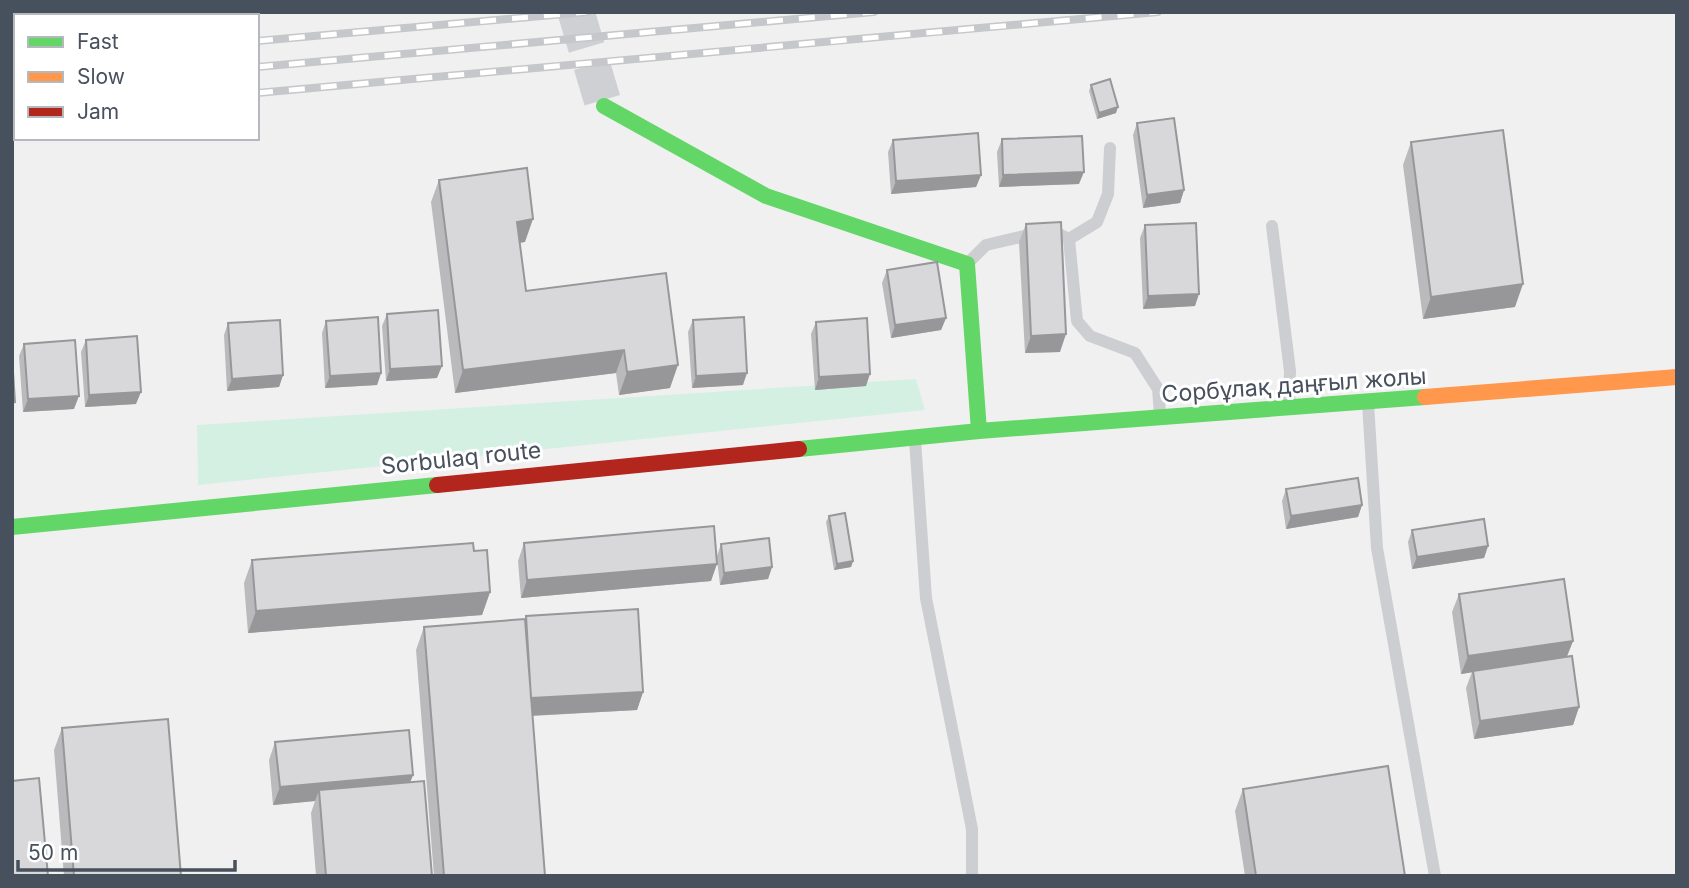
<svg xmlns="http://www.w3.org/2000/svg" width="1689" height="888" viewBox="0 0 1689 888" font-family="Inter,sans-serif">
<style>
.green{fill:#d4f0e2}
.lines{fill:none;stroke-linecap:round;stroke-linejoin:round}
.secondary-tunnel{stroke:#cfd0d3;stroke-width:37;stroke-dasharray:37 18;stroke-linecap:butt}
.lane{stroke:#ccced1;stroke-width:12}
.fast{stroke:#63d668;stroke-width:16}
.slow{stroke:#ff974d;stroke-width:16}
.jam{stroke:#b3261e;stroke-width:16}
.rail-casing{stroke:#c6c7ca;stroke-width:8}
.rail{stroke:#fff;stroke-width:5;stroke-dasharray:16;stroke-linecap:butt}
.wall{fill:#bababc}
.shaded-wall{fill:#979799}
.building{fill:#d8d8db;stroke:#979799;stroke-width:2}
.labels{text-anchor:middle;stroke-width:6;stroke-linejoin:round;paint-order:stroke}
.street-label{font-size:23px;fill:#47505d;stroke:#fff}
</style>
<rect width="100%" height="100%" fill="#f1f0f0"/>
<path class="green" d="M 916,379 L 925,410 L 198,485 L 197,425 Z"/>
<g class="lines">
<path class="secondary-tunnel" d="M 576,12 L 604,106"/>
<path class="lane" d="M 1272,226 L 1290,371 L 1289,404
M 1069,239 L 1097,222 L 1108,194 L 1110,148
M 969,262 L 986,245 L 1050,230 L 1069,239 L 1077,321 L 1090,336 L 1135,353 L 1158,389 L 1160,414
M 1368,403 L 1377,548 L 1435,876
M 915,440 L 926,598 L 972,829 L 972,876"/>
<path class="fast" d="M 604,106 L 766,196 L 967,264 L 979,431
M 799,449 L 979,431 L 1425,397
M 12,527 L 437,485"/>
<path class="slow" d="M 1425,397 L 1677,377"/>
<path class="jam" d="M 437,485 L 799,449"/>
<defs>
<path id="rail" d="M 257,41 L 587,12
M 12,63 L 16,63
M 257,67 L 874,12
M 12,89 L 16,88
M 257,93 L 1158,12
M 12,114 L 16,114"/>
</defs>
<use href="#rail" class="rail-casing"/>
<use href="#rail" class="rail"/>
</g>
<path class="wall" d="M 1091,85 L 1116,113 L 1097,119 L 1089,91 Z
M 1137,123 L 1184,190 L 1180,203 L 1143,208 L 1133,135 Z
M 1002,139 L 1079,184 L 999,187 L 997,152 Z
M 893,140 L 981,175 L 976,187 L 891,194 L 888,152 Z
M 1411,142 L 1515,307 L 1423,319 L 1403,165 Z
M 439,180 L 525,242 L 519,243 L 526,291 L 666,273 L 670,388 L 619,395 L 616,373 L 455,393 L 431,202 Z
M 1026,224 L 1060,352 L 1025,353 L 1019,242 Z
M 1145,225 L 1195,306 L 1143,309 L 1140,238 Z
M 887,270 L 946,318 L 941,330 L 891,338 L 882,283 Z
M 387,314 L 437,378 L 386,381 L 382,326 Z
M 693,320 L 743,385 L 692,388 L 688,332 Z
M 326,321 L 381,373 L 377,385 L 325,388 L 322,333 Z
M 816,322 L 866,386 L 815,390 L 811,334 Z
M 228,323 L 283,375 L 279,387 L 227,391 L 224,335 Z
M 86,340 L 136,404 L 85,407 L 81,352 Z
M 24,344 L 74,409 L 23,412 L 19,356 Z
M 1286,489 L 1362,505 L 1358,517 L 1286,529 L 1282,501 Z
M 829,516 L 853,561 L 851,567 L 834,570 L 826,522 Z
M 1412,530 L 1488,546 L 1484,558 L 1412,569 L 1408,542 Z
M 524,543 L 717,556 L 721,544 L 772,567 L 768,579 L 720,585 L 717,559 L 711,581 L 521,598 L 518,561 Z
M 474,551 L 490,592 L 482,615 L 248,633 L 244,583 L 252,560 Z
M 1459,594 L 1573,641 L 1567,657 L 1579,707 L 1573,725 L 1474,739 L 1466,688 L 1472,672 L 1461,674 L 1452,612 Z
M 526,616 L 643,692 L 637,710 L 532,716 L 545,876 L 434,876 L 416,650 L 424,627 L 525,620 Z
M 62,728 L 181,876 L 64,876 L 54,750 Z
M 275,742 L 413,775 L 410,782 L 432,876 L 316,876 L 311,813 L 315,801 L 273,805 L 269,760 Z
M 1243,789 L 1405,876 L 1245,876 L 1235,811 Z"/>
<path class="shaded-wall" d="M 1118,107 L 1116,113 L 1097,119 L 1099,113 Z
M 1084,172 L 1079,184 L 999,187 L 1003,175 Z
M 981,175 L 976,187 L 891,194 L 896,181 Z
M 1184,190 L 1180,203 L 1143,208 L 1147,195 Z
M 533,219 L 525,242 L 509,244 L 517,222 Z
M 1523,284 L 1515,307 L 1423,319 L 1431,297 Z
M 1199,294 L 1195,306 L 1143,309 L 1148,296 Z
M 946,318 L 941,330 L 891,338 L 895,325 Z
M 1066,334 L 1060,352 L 1025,353 L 1031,336 Z
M 624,350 L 616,373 L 455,393 L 463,370 Z
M 678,365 L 670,388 L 619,395 L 627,372 Z
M 442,366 L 437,378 L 386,381 L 390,369 Z
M 381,373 L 377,385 L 325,388 L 330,376 Z
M 747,373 L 743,385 L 692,388 L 696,376 Z
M 870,374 L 866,386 L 815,390 L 819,377 Z
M 283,375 L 279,387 L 227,391 L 232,379 Z
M 141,392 L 136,404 L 85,407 L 89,395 Z
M 79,396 L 74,409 L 23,412 L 28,399 Z
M 1362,505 L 1358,517 L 1286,529 L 1291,516 Z
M 1488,546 L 1484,558 L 1412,569 L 1417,557 Z
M 853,561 L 851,567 L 834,570 L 837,564 Z
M 717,564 L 711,581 L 521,598 L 527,580 Z
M 772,567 L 768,579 L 720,585 L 724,573 Z
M 490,592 L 482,615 L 248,633 L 256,611 Z
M 1573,641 L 1566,658 L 1461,674 L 1468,656 Z
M 643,692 L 637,710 L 524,716 L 531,698 Z
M 1579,707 L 1573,725 L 1474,739 L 1480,721 Z
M 413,775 L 406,793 L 319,790 L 315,801 L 273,805 L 280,787 Z"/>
<path class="building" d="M 1110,79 L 1118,107 L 1099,113 L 1091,85 Z
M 1174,118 L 1184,190 L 1147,195 L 1137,123 Z
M 1503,130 L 1523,284 L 1431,297 L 1411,142 Z
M 978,133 L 981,175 L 896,181 L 893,140 Z
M 1082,136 L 1084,172 L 1003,175 L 1002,139 Z
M 527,168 L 533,219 L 517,222 L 526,291 L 666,273 L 678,365 L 627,372 L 624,350 L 463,370 L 439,180 Z
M 1061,222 L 1066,334 L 1031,336 L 1026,224 Z
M 1196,223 L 1199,294 L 1148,296 L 1145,225 Z
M 937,262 L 946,318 L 895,325 L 887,270 Z
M 438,310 L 442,366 L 390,369 L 387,314 Z
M 378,317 L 381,373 L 330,376 L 326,321 Z
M 744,317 L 747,373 L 696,376 L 693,320 Z
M 867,318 L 870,374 L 819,377 L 816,322 Z
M 280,320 L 283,375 L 232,379 L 228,323 Z
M 137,336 L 141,392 L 89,395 L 86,340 Z
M 75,340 L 79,396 L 28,399 L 24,344 Z
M 12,357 L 15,402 L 12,403 Z
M 1358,478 L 1362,505 L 1291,516 L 1286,489 Z
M 845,513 L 853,561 L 837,564 L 829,516 Z
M 1484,519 L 1488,546 L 1417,557 L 1412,530 Z
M 714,526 L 717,564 L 527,580 L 524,543 Z
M 769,538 L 772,567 L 724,573 L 721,544 Z
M 473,543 L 474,551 L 487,550 L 490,592 L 256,611 L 252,560 Z
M 1564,579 L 1573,641 L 1468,656 L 1459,594 Z
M 638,609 L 643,692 L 531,698 L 526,616 Z
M 525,619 L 545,876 L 444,876 L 424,627 Z
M 1572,656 L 1579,707 L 1480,721 L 1473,671 Z
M 168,719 L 181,876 L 74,876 L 62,728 Z
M 409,730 L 413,775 L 280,787 L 275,742 Z
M 1388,766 L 1405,876 L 1256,876 L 1243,789 Z
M 39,778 L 48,876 L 12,876 L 12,781 Z
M 424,781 L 432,876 L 326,876 L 319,790 Z"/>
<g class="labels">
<g class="street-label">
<text transform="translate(1294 385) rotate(-4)" y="8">Сорбұлақ даңғыл жолы</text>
<text transform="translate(461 458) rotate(-6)" y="8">Sorbulaq route</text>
</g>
</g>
<rect width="1689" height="888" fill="none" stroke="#47505d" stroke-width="28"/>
<rect x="14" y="14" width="245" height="126" fill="#ffffff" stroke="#b5b9be" stroke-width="2"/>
<rect x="28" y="37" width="35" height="10" fill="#63d668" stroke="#b5b9be" stroke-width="2"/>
<text x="77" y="49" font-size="21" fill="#47505d">Fast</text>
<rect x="28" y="72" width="35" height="10" fill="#ff974d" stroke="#b5b9be" stroke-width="2"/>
<text x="77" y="84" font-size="21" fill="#47505d">Slow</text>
<rect x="28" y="107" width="35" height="10" fill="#b3261e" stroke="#b5b9be" stroke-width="2"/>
<text x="77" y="119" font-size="21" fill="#47505d">Jam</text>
<path d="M18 860v10h217v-10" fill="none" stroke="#47505d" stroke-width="3.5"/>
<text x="28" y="860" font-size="21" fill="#47505d" stroke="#ffffff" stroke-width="5" paint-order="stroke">50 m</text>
</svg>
